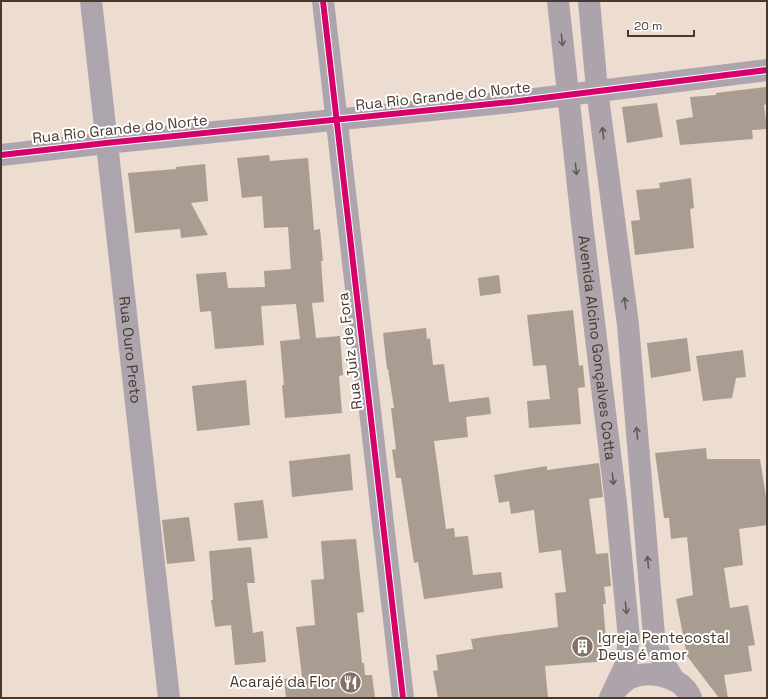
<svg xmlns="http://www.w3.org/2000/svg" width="768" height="699" viewBox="0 0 768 699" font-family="'Space Grotesk',sans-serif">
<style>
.building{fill:#a99d91}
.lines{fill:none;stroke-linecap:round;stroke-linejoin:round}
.street{stroke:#aca5ae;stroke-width:22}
.secondary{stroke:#ada3ab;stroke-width:22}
.cycleway-casing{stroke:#fff;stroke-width:8}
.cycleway{stroke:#d6006c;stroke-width:6}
.oneway{stroke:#665854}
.labels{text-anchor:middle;stroke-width:4;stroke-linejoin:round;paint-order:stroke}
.street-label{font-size:15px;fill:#48382e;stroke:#fff}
.poi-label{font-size:15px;fill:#48382e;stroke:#fff;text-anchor:start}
</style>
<rect width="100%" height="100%" fill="#eddcd0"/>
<path class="building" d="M 767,87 L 767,104 L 764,105 L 767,129 L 752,130 L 753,139 L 680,145 L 676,120 L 693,117 L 690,97 L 716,95 L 716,93 Z
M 657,103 L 663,137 L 627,143 L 622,107 Z
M 269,155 L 270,161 L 308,158 L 314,230 L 320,229 L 323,261 L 321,261 L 324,302 L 312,303 L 316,338 L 340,336 L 343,375 L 339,376 L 342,413 L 285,418 L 282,385 L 284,385 L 280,341 L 300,339 L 296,304 L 261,306 L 264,345 L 215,349 L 211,311 L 200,312 L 196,274 L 226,272 L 228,288 L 265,287 L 264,271 L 291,269 L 288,227 L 264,228 L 262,196 L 242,198 L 237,158 Z
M 205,164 L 208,201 L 191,203 L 208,235 L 181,238 L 180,229 L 135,233 L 128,173 L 176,169 L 176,167 Z
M 691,178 L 694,208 L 690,209 L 694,248 L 635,255 L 631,221 L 640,220 L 636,190 L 660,188 L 659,183 Z
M 499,275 L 501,293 L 480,296 L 478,278 Z
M 573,310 L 579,366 L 583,365 L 585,387 L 578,388 L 581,424 L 529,428 L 527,401 L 550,399 L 546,365 L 533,366 L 527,315 Z
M 426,328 L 427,339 L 430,338 L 433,365 L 444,364 L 449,402 L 489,397 L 491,414 L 466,417 L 468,437 L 434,441 L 446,529 L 454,528 L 455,537 L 468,536 L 473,575 L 501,572 L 503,588 L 424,599 L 418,562 L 414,563 L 401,478 L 396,478 L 392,450 L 396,449 L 391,408 L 394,408 L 388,369 L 387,369 L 383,333 Z
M 687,338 L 691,371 L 651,378 L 647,343 Z
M 743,350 L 746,377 L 736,378 L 732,398 L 703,401 L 696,356 Z
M 246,380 L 250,425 L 197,431 L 192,386 Z
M 706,448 L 707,459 L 760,459 L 767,503 L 767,525 L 739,529 L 743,565 L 724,568 L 730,608 L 748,605 L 755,645 L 748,646 L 752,671 L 724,675 L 728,698 L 719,698 L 687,656 L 676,599 L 693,595 L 687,537 L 671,539 L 669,518 L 664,518 L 655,453 Z
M 350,454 L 353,490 L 292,497 L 289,461 Z
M 599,463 L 603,497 L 589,499 L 596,554 L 608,553 L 611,586 L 604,587 L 606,604 L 603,604 L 608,661 L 545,666 L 548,698 L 438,698 L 433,671 L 438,670 L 436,655 L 473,649 L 471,639 L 558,627 L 555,593 L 566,592 L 561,550 L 539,553 L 534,510 L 511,514 L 509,501 L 499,503 L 494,475 L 547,466 L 547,470 Z
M 263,500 L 268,538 L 238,541 L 234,503 Z
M 189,517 L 195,561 L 167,564 L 162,520 Z
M 356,539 L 364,612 L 357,613 L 362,663 L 364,663 L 365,675 L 372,675 L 375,698 L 286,698 L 284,679 L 302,677 L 296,627 L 315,625 L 311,580 L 324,579 L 321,541 Z
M 251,547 L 255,583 L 247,583 L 253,633 L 263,631 L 266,662 L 235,665 L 231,625 L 215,627 L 211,600 L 213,600 L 209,551 Z"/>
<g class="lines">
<g class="street">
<path id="s1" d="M 91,1 L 169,698"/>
<path d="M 323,1 L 403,698"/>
<path d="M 1,155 L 106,143 L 511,102 L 767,70"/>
</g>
<g class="secondary">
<path id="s2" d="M 558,1 L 582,223 L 616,503 L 629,638 L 626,664 L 610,698"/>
<path d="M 589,1 L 597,90 L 628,325 L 654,636 L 660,656 L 674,680"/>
<path d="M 613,693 C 618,688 624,681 630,678 C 650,669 683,677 691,698"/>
</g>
<defs>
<path id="cycleway" d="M 323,1 L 403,698
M 1,155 L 106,143 L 511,102 L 767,70"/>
</defs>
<use href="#cycleway" class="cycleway-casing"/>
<use href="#cycleway" class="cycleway"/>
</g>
<defs><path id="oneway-shaft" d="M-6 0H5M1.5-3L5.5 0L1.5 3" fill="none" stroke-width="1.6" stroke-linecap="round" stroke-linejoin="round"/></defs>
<g class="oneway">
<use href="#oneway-shaft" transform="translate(562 40) rotate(84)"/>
<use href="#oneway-shaft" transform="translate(603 133) rotate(-97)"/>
<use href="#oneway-shaft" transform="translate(576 169) rotate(84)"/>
<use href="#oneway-shaft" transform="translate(625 303) rotate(-97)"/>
<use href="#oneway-shaft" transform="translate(637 433) rotate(-95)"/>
<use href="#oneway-shaft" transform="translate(613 479) rotate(83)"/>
<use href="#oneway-shaft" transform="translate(648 562) rotate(-95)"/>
<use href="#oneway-shaft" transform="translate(626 608) rotate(84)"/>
</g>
<defs>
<symbol id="building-disc" viewBox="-11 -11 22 22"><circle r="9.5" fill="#827167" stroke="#fff"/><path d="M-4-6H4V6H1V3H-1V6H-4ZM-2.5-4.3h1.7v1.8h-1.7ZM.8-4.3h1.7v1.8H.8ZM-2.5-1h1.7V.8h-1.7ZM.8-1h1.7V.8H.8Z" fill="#fff"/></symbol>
<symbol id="restaurant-disc" viewBox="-11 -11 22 22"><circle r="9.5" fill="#827167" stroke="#fff"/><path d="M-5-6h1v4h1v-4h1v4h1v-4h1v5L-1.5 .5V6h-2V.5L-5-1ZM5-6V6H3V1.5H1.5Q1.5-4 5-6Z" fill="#fff"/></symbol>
</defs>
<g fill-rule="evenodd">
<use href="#building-disc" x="570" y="634" width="25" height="25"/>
<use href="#restaurant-disc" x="338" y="670" width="25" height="25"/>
</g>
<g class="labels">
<g class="street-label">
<text transform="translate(443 96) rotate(-6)" y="5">Rua Rio Grande do Norte</text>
<text transform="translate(120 129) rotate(-6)" y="5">Rua Rio Grande do Norte</text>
<text dy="5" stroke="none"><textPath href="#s2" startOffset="349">Avenida Alcino Gonçalves Cotta</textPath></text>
<text dy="5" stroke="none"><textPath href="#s1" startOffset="351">Rua Ouro Preto</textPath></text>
<text transform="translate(350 351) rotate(-97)" y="5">Rua Juiz de Fora</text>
</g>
<g class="poi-label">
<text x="598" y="643">Igreja Pentecostal<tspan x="598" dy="17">Deus é amor</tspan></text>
<text x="336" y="687" text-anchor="end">Acarajé da Flor</text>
</g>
</g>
<rect width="768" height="699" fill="none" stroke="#48382e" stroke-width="4"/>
<path d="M628 30v6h66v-6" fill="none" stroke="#48382e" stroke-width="2"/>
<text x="634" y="30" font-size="12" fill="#48382e" stroke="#ffffff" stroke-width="3" paint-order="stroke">20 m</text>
</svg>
